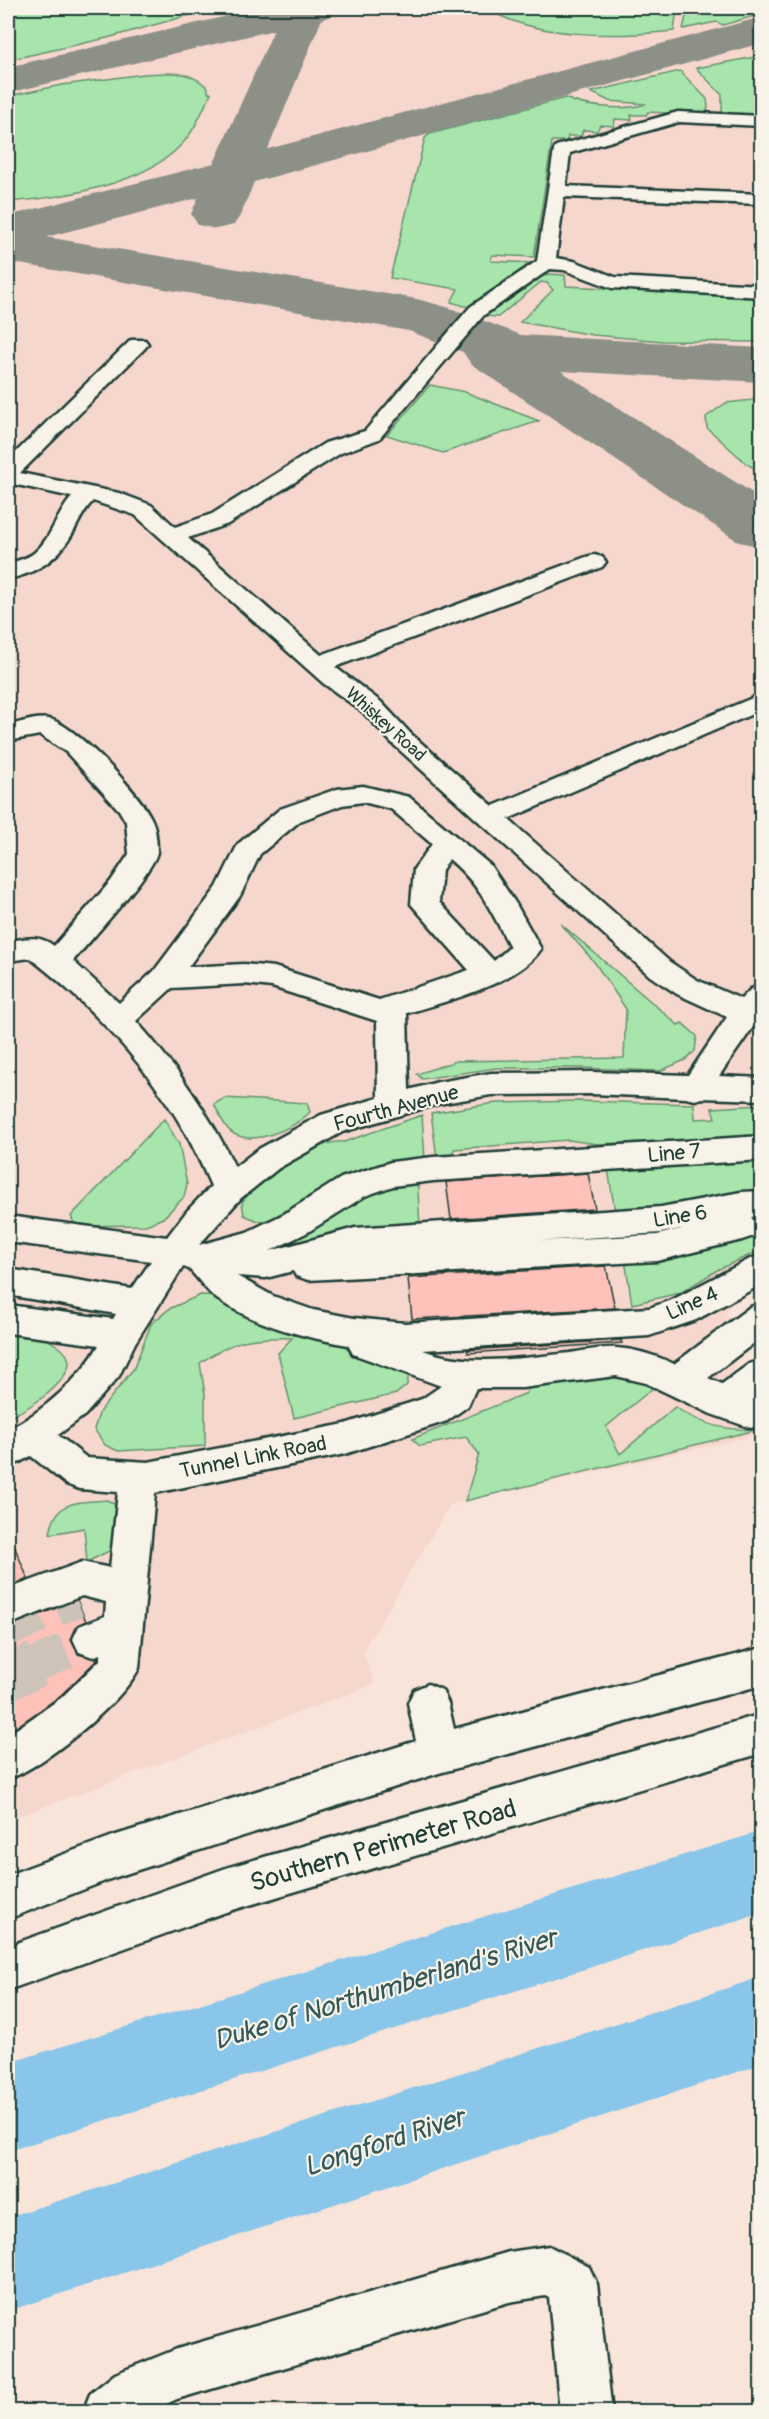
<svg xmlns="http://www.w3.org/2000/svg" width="769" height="2419" viewBox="0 0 769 2419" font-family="Pangolin,sans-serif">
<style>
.built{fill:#f6d7cd}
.green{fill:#a8e5ac;stroke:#649170;stroke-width:1.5}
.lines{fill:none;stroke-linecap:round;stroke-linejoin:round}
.river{fill:#89c6e9;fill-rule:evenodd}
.taxiway{fill:#8c9087;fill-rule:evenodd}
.building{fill:#fec2ba;stroke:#1f3d34;stroke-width:1.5}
.minor-tunnel-far1{stroke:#cdc3b9;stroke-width:35;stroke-dasharray:35 17;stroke-linecap:butt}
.minor-tunnel{stroke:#cdc3b9;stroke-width:46;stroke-dasharray:46 22;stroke-linecap:butt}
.minor-casing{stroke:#1f3d34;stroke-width:5}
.minor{fill:#f7f3e8;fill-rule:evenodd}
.labels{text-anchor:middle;stroke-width:4.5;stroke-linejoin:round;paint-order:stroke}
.far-street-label{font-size:18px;fill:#1f3d34;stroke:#f7f3e8}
.street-label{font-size:21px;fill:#1f3d34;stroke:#f7f3e8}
.near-street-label{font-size:26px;fill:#1f3d34;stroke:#f7f3e8}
.near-water-label{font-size:27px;font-style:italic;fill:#345858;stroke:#f7f3e8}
</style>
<rect width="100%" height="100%" fill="#f9e4da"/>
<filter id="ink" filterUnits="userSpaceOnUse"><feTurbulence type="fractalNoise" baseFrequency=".0167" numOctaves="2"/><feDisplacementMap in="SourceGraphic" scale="12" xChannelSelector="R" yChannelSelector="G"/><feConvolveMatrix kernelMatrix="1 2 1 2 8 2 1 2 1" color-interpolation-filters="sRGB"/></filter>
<g filter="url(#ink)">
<path class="built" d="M 8,8 L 761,8 L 762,1275 L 742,1286 L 725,1315 L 753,1336 L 731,1372 L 761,1426 L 761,1434 L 450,1505 L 363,1652 L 375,1684 L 8,1820 Z"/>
<path class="green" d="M 8,8 L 215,8 L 107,38 L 8,60 Z
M 486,8 L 677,8 L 674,31 C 618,37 535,39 486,8 Z
M 688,8 L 761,8 L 761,14 L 723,25 L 716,22 L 683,29 Z
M 761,56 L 761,117 L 722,115 L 722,95 L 696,68 Z
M 680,71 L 707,99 L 708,108 L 703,115 L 648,112 L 646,115 L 631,115 L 632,120 L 615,119 L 614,126 L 600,125 L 597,131 L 583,130 L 581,136 L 568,136 L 567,141 L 552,141 L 534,257 L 492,255 L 491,261 L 531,263 L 468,307 L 451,302 L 458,289 L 390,278 L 425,138 L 430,134 L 565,98 C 583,107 626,111 646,104 L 609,101 L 591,92 Z
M 144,74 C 169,73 189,69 208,88 L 208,93 L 211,93 C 202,111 195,131 181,145 C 144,185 60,198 8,202 L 8,96 L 62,85 Z
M 549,274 L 565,275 L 566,286 L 761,296 L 761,342 L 663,341 L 593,335 L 520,322 L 553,290 L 547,283 L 541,282 L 498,317 L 486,316 L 542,277 Z
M 430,385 L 465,392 L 539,421 L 443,453 L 387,435 Z
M 761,399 L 762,471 L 759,471 L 747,464 L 707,428 L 706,417 L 726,403 Z
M 561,924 L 678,1025 L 682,1023 L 697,1036 L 695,1051 L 685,1060 L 660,1071 L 581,1068 L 496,1068 L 422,1079 L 417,1074 L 456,1061 L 624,1058 L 626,1009 L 595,963 Z
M 225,1098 L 307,1103 L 310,1112 C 294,1129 247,1150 228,1129 C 222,1122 218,1112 214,1104 Z
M 577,1101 L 694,1104 L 695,1119 L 715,1118 L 712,1108 L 761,1105 L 761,1138 L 597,1144 L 568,1140 L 454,1149 L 452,1156 L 437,1158 L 431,1113 L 496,1103 Z
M 422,1115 L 425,1160 L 379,1165 L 344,1176 L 270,1220 L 258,1221 L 244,1215 L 242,1202 C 260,1181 316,1139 344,1142 Z
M 164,1119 L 179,1144 L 187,1184 L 184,1197 L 163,1218 L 146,1225 L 75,1226 L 71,1216 Z
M 732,1160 L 761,1161 L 761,1190 L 700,1205 L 615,1212 L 607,1163 Z
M 417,1173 L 420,1226 L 363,1227 L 297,1243 L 296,1237 L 348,1196 Z
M 750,1235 L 760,1241 L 759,1251 L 719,1269 L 680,1293 L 632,1304 L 624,1253 Z
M 200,1295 L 232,1296 L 410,1367 L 407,1385 L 396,1394 L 294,1418 L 278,1353 L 292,1338 C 251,1337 235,1339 200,1363 L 205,1395 L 205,1446 L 118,1451 L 105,1445 L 94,1429 L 100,1411 L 134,1368 L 151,1324 L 169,1309 Z
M 8,1331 C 15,1332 24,1331 31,1333 C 44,1337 75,1350 68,1368 C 61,1389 27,1409 8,1418 Z
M 605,1375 L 634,1379 L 653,1388 L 606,1427 L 620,1454 L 675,1407 C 703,1426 727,1431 760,1429 L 465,1501 L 479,1454 L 466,1437 L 420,1446 L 412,1439 L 527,1393 L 527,1381 Z
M 107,1500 L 116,1505 L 124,1517 L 113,1549 L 87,1562 L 84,1528 L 50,1534 C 56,1498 77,1503 107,1500 Z"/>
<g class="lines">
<path class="river" d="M 762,1831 L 762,1913 L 8,2151 L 8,2063 Z
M 762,1977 L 762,2064 L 8,2311 L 8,2217 Z"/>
<path class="taxiway" d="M 262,8 L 335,8 L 329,17 L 322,19 L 268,149 L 762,17 L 762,43 L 254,182 L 241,214 L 234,225 L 216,229 L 198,225 L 191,214 L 198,198 L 46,237 L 417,299 L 450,308 L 521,335 L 762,348 L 762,382 L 561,371 L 762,499 L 762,547 L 739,542 L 471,364 L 463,352 L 409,331 L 8,262 L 8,216 L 214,163 L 274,30 L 8,93 L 8,67 Z"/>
</g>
<path class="building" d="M 588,1173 L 595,1209 L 451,1219 L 446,1182 Z
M 606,1266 L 615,1308 L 412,1319 L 408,1278 Z
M 621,1340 L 622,1343 L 468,1353 L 467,1350 Z
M 8,1531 L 28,1579 L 8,1587 Z
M 77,1600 L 86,1621 L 77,1625 L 71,1640 L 78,1654 L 98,1659 L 60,1696 L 8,1733 L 8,1627 Z"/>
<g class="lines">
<path class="minor-tunnel-far1" d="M 8,1629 L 77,1600
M 34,1665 L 93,1639"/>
<path class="minor-tunnel" d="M 8,1677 L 37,1664"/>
<defs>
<path id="minor" d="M 678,112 L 762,116 L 762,126 L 679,122 L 570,153 L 566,186 L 762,194 L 762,204 L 564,197 L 556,258 L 574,261 L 615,277 L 762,285 L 762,297 L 612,288 L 564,270 L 550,269 L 484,315 L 379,439 L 341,453 L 228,524 L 188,538 L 321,655 L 586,557 L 594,555 L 602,557 L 606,562 L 602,567 L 335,667 L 381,702 L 411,734 L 493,806 L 762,694 L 762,710 L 508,819 L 670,962 L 697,980 L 741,999 L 751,989 L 762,986 L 762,1014 L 719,1076 L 762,1078 L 762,1100 L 702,1098 L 695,1100 L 686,1098 L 592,1094 L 491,1095 L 438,1104 L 342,1132 L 279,1168 L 241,1198 L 199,1245 L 247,1232 L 284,1214 L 341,1178 L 391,1162 L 433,1157 L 762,1136 L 762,1160 L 433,1181 L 393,1186 L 365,1196 L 308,1232 L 270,1251 L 355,1228 L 661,1207 L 741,1192 L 762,1191 L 762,1217 L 751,1217 L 759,1227 L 754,1236 L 742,1240 L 657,1261 L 308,1280 L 296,1276 L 293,1271 L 266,1278 L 237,1276 L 273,1296 L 313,1310 L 354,1318 L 405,1323 L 649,1308 L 672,1300 L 750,1259 L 762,1255 L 762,1284 L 696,1320 L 649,1336 L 423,1350 C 468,1367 523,1358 570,1353 C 585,1351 602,1347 616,1348 C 636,1349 657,1356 674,1364 L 750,1307 L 762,1303 L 762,1337 L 708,1378 L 722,1384 L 749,1364 L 762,1360 L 762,1424 L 751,1428 L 711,1414 L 646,1383 L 616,1376 L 522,1388 L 476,1388 L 468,1406 L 447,1421 L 345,1454 L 155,1493 L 139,1668 C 124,1701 42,1768 8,1779 L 8,1735 L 61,1698 L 100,1660 L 100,1654 L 93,1657 L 79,1652 L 73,1639 L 79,1626 L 105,1616 L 106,1602 L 82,1596 L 8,1625 L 8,1589 L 82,1562 L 110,1568 L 118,1492 L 79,1489 L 66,1484 L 31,1456 L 14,1465 L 8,1462 L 8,1429 C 41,1414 82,1377 99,1345 L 8,1333 L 8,1305 L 113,1319 L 116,1314 L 8,1295 L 8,1269 L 132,1289 L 151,1261 L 8,1242 L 8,1216 L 167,1237 L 187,1211 L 211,1186 C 203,1168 195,1150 185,1132 C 146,1064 92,1006 30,958 L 8,961 L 8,941 C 25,939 39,934 54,946 L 111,881 L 129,854 L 126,822 L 119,810 L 66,752 L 40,735 L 8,741 L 8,725 C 21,723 40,715 53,720 C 81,732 139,792 152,820 C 156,828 157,844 157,852 C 155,870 88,943 73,961 L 119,1003 L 154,971 L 217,887 L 238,844 L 280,809 L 337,789 L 363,786 L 409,797 L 490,865 L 516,904 L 541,949 C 519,983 445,1002 407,1013 L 409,1090 L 438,1082 L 491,1073 L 592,1072 L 688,1075 L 727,1017 L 677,994 L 650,976 L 393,744 L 363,712 L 323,683 L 135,515 L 93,501 C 82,512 79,523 71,536 C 57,560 34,574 8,579 L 8,564 C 16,561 28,558 34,553 C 52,538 57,513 72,497 L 8,483 L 8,460 L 131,340 L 145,340 L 148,344 L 145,348 L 20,473 L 119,493 L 151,505 L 175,527 L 212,514 L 325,443 L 365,431 L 470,307 L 537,261 L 554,150 L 556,146 ZM 363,802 L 391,809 L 432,844 L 414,869 L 411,904 L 469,970 L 379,1000 L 274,967 L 244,964 L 188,967 L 240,896 L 260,854 L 300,821 L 342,805 ZM 449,859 C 481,886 491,911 510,947 L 494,961 L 439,902 L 442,870 ZM 244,984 L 272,987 L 377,1021 L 378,1098 L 321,1115 L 257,1150 L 235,1167 C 209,1113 176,1066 136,1021 L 172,988 ZM 682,1229 L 657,1235 L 538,1241 L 661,1233 ZM 183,1267 L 189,1269 C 198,1278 207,1292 217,1299 C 255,1325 304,1337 348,1345 L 353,1354 L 441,1386 L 422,1399 L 345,1424 L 148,1462 L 87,1458 L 58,1435 L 85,1415 L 119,1376 L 135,1343 Z
M 762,1648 L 762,1685 L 439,1773 L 113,1878 L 8,1919 L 8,1875 L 113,1836 L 416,1741 L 408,1703 L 414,1690 L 428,1684 L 442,1690 L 448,1703 L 454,1729 Z
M 762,1714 L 762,1753 L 226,1912 L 8,1990 L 8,1946 L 226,1868 Z
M 549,2246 L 589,2267 L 597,2284 L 612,2412 L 560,2412 L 549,2298 L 545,2296 L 509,2302 L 177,2399 L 149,2412 L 83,2412 L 90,2394 L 115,2374 L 177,2349 L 509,2252 Z"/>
</defs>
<use href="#minor" class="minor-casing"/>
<use href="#minor" class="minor"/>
</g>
</g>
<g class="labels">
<g class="far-street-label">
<text transform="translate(386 724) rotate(42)" y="6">Whiskey Road</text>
</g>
<g class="street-label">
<text transform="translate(396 1108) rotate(-15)" y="7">Fourth Avenue</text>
<text transform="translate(674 1153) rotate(-5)" y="7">Line 7</text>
<text transform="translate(680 1216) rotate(-9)" y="7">Line 6</text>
<text transform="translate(692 1303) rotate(-24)" y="7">Line 4</text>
<text transform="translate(253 1457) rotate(-11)" y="7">Tunnel Link Road</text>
</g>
<g class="near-street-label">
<text transform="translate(383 1845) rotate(-16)" y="9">Southern Perimeter Road</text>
</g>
<g class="near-water-label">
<text transform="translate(385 1989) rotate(-17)" y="9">Duke of Northumberland's River</text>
<text transform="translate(384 2142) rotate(-18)" y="9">Longford River</text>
</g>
</g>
<rect width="769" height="2419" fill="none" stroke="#f7f3e8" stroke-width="30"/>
<rect x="15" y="15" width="739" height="2389" fill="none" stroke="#1f3d34" stroke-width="2" filter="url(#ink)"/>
</svg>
